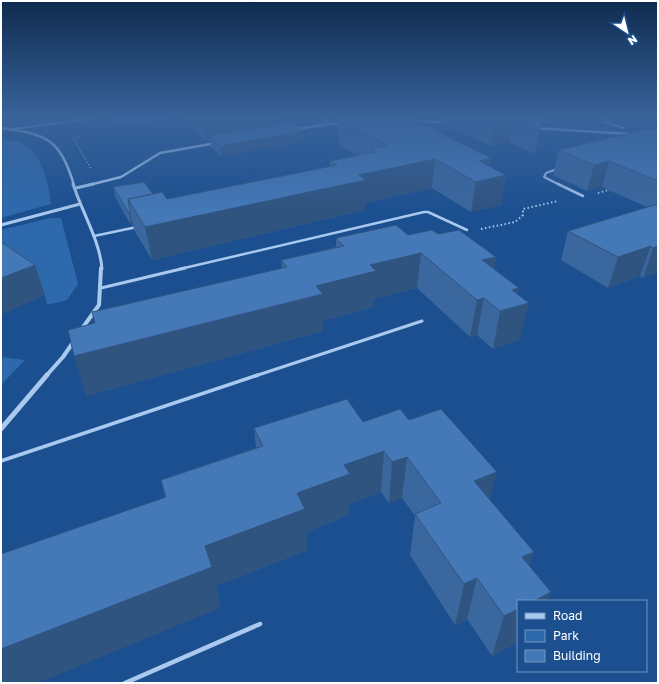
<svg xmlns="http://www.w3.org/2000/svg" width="659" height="684" viewBox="0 0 659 684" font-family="'Golos Text',sans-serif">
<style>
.green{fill:#2e69ad}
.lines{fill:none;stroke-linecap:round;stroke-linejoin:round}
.path-far1{stroke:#a9c9ee;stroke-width:1.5;stroke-dasharray:1 2;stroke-linecap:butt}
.path{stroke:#a9c9ee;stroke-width:2;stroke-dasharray:1.5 2.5;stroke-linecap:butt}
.lane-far4{stroke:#a9c9ee;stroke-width:2}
.lane-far3{stroke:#a9c9ee;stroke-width:2.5}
.lane-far2{stroke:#a9c9ee;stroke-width:3}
.lane-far1{stroke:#a9c9ee;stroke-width:3.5}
.lane{stroke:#a9c9ee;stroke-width:4.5}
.street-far3{stroke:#a9c9ee;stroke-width:2.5}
.street-far2{stroke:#a9c9ee;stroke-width:3}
.street-far1{stroke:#a9c9ee;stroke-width:4}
.street{stroke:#a9c9ee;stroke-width:5}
.wall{fill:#3a679d}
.shaded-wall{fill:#305480}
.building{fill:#4478b7;stroke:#305480}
</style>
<rect width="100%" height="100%" fill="#1b4f8f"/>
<path class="green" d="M 118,118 L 174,118 L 122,125 L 115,119 Z
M 1,139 C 8,140 20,141 25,145 C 44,158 48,183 51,204 L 1,218 Z
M 50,218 L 61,218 L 78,284 L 67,300 L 47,305 L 45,295 L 1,285 L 1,230 Z
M 1,357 L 25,360 L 1,385 Z"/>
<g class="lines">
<path class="path-far1" d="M 107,125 L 118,121
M 80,136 L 74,139 L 91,169"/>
<path class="path" d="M 598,193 L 612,189
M 481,229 L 515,222 L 523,215 L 523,209 L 558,201"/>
<path class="lane-far4" d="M 320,118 L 329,123
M 606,118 L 604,122 L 624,128
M 13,129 L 94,118
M 557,169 L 546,173 L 544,177 L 560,185"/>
<path class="lane-far3" d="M 558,184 L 583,196
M 94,236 L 137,227
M 180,269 L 424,212 L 428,212 L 467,230"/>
<path class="lane-far2" d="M 101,288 L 185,268
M 255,376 L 422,321"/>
<path class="lane-far1" d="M 1,461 L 258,375"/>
<path class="lane" d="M 125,683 L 260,624"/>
<path class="street-far3" d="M 411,121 L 448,122
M 1,128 C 47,134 60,139 74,185
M 535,128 L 630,134
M 296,129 L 344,122
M 89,185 L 121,177 L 160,153 L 216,143"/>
<path class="street-far2" d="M 73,184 C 82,212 100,241 102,269
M 76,188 L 93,184
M 1,225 L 80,204"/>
<path class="street-far1" d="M 81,330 L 99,305 L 101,268
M 46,376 L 63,357 L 74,341"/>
<path class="street" d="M 1,429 L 47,375"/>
</g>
<path class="wall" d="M 188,118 L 286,118 L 286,123 L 304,131 L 304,141 L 221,156 L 211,147 L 211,141 L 206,142 L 189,125 Z
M 430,118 L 541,118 L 540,130 L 535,154 L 509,142 L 491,146 L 444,124 L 445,119 L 431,118 Z
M 339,119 L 489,166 L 506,175 L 501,205 L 471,212 L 432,188 L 365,203 L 365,210 L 152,260 L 134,230 L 133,225 L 131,225 L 116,199 L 113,187 L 153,194 L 167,199 L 330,167 L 330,161 L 357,156 L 339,144 Z
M 658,130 L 658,272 L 643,278 L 640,276 L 608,288 L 561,260 L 568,231 L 647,207 L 602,187 L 587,191 L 553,175 L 559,150 Z
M 438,234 L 496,257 L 494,269 L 517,294 L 520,340 L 493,349 L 477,335 L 470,337 L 417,288 L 374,299 L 374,307 L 323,321 L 323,331 L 86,396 L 95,323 L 282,268 L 281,260 L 336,247 L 336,238 L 408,235 Z
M 409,420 L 490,500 L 529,565 L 518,601 L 518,642 L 492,656 L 467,619 L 455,625 L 410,555 L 415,516 L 402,498 L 389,503 L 381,492 L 349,504 L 349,515 L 306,532 L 307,550 L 216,586 L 220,608 L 165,498 L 161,480 L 256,448 L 254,428 L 363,422 Z"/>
<path class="shaded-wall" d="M 212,118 L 286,118 L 286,128 L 210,136 L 211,141 L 206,142 L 204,119 Z
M 513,119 L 509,142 L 491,146 L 495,123 Z
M 304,131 L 304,141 L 221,156 L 220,146 Z
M 491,158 L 487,179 L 506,175 L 501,205 L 471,212 L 479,161 Z
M 435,159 L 432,188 L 365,203 L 365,210 L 152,260 L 145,227 L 359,175 Z
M 609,161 L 602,187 L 587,191 L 594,165 Z
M 129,213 L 130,213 L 133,225 L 131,225 Z
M 651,246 L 640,276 L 608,288 L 618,257 Z
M 658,246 L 658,272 L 643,278 L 653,248 Z
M 421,253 L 417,288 L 374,299 L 374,307 L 323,321 L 323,331 L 86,396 L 74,356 L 316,286 L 370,265 Z
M 496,257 L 490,292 L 482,260 Z
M 35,265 L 45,295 L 1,315 L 1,278 Z
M 519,288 L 515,307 L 529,303 L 520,340 L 493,349 L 500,311 L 512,290 Z
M 484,298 L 477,335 L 470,337 L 477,300 Z
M 384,451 L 381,492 L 349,504 L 349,515 L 306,532 L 307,550 L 216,586 L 220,608 L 38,683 L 1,683 L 1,649 L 297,493 L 344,465 Z
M 407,457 L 402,498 L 389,503 L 392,462 Z
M 497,472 L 487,513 L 474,481 Z
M 534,552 L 520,593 L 522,557 Z
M 477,578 L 467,619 L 455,625 L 464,584 Z
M 551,592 L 548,601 L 534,601 Z
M 518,609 L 518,642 L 492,656 L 504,616 Z"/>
<path class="building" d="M 202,118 L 212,118 L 204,119 Z
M 344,118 L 410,118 L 491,158 L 479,161 L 506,175 L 476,182 L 435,159 L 359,175 L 366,180 L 145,227 L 128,199 L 162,192 L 167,199 L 337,165 L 330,161 L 375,152 L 370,149 L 387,145 L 339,119 Z
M 482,118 L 541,118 L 540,130 L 513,119 L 495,123 Z
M 292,122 L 304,131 L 220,146 L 210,136 Z
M 643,130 L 658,130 L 658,181 L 609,161 L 594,165 L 559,150 Z
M 144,182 L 153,194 L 128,199 L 130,213 L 129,213 L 113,187 Z
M 658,204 L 658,246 L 653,248 L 651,246 L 618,257 L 568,231 Z
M 396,225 L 408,235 L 432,230 L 438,234 L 459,230 L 496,257 L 482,260 L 519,288 L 512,290 L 529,303 L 500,311 L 484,298 L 477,300 L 421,253 L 370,265 L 376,271 L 316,286 L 323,294 L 74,356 L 68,330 L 95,323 L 92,312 L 287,267 L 281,260 L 344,246 L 336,238 Z
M 1,242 L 35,265 L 1,278 Z
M 347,399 L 363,422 L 400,409 L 409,420 L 441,409 L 497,472 L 474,481 L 534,552 L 522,557 L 551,592 L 534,601 L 518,601 L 518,609 L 504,616 L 477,578 L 464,584 L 415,514 L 441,503 L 407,457 L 392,462 L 384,451 L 344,465 L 350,474 L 297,493 L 305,509 L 205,546 L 212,567 L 1,649 L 1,554 L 166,497 L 161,480 L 263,446 L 254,428 Z"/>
<linearGradient id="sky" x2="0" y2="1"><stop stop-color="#0f2b4f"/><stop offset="0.55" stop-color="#39639b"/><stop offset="1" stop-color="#39639b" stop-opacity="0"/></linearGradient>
<rect width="659" height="213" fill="url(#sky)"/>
<rect width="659" height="684" fill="none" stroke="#ffffff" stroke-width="4"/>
<rect x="517" y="600" width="130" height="72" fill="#1b4f8f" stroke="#7695bc"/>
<rect x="525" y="613" width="20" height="6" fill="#a9c9ee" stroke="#7695bc"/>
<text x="553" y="620" font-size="12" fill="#ffffff">Road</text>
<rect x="525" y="630" width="20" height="12" fill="#2e69ad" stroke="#7695bc"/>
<text x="553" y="640" font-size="12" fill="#ffffff">Park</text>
<rect x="525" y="650" width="20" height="12" fill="#4478b7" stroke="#7695bc"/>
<text x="553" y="660" font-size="12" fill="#ffffff">Building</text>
<g transform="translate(627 32) rotate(145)" stroke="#1b4f8f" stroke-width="3" paint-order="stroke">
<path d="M0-3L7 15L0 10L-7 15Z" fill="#ffffff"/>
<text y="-6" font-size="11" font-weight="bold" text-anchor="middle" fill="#ffffff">N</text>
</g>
</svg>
